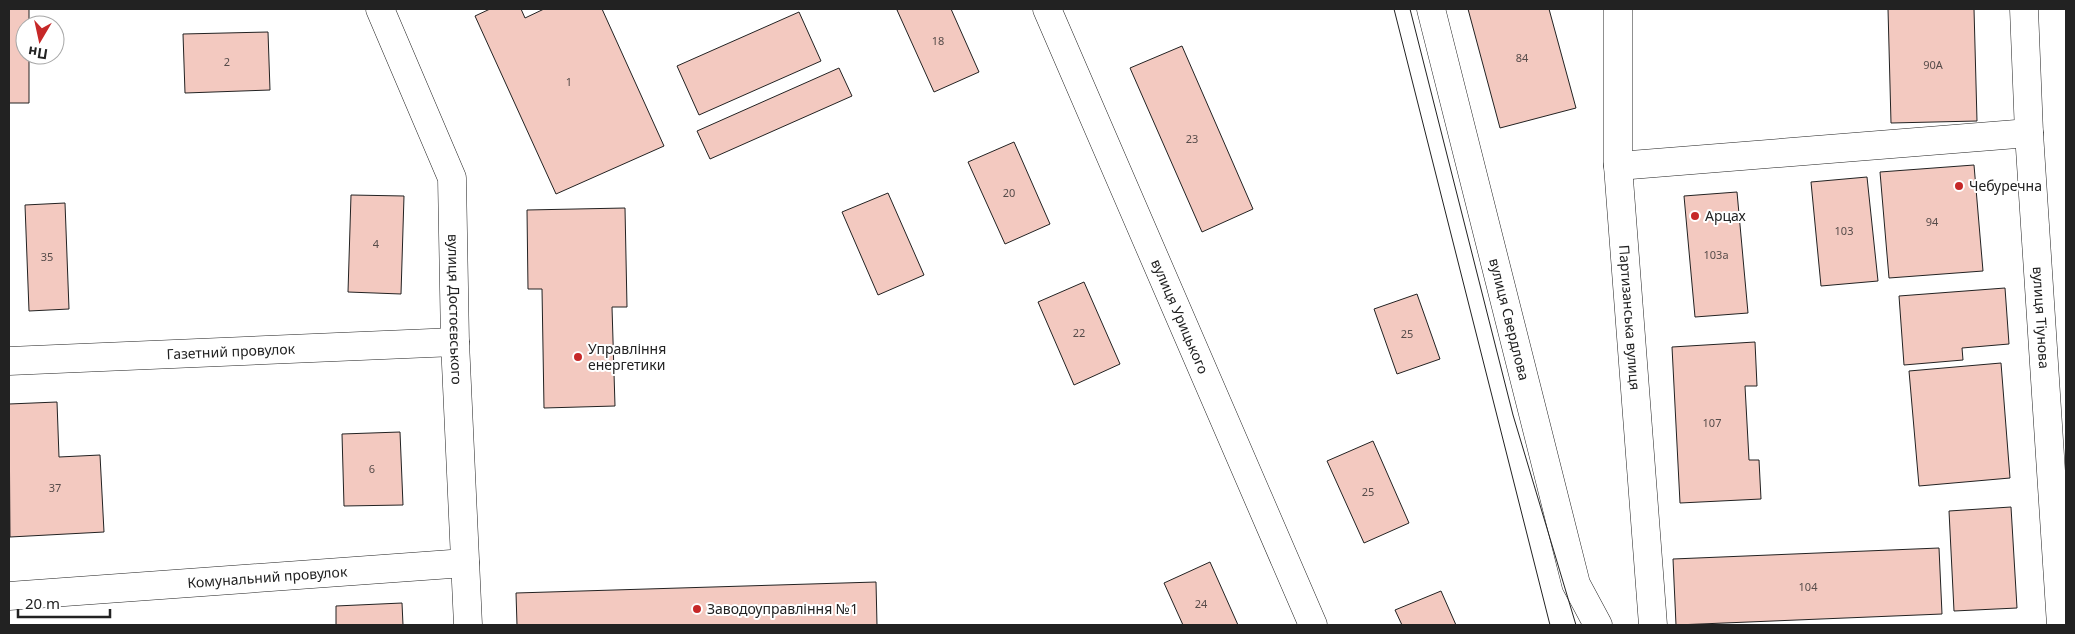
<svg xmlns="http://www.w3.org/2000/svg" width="2075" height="634" viewBox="0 0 2075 634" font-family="'Noto Sans',sans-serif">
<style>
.building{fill:#f3c9c0;stroke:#222}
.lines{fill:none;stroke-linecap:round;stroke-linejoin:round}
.minor-casing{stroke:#222;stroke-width:29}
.minor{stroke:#fff;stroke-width:28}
.tram{stroke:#222;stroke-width:1}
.poi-dot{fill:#c62828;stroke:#fff;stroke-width:2}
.labels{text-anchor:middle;stroke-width:4;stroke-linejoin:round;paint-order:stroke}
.number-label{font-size:11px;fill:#564c4a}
.poi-label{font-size:14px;fill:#222;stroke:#fff;text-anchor:start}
.street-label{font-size:14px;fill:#222;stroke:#fff}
</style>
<rect width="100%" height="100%" fill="#fff"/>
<path class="building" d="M 9,9 L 29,9 L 29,25 L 25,25 L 25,55 L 29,55 L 29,103 L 9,103 Z
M 490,9 L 521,9 L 525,18 L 544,9 L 602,9 L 664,146 L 556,194 L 475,16 Z
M 900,9 L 951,9 L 979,72 L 934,92 L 897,10 Z
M 1468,9 L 1549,9 L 1576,108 L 1500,128 Z
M 1888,9 L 1974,9 L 1977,121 L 1891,123 Z
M 799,12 L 821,61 L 699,115 L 677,66 Z
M 268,32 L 270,90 L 185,93 L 183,34 Z
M 1182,46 L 1253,209 L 1202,232 L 1130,68 Z
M 839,68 L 852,96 L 710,159 L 697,131 Z
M 1014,142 L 1050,224 L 1005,244 L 968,162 Z
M 1974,165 L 1983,271 L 1889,278 L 1880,172 Z
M 1867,177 L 1878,281 L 1821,286 L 1811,182 Z
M 1737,192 L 1748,313 L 1695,317 L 1684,196 Z
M 888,193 L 924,275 L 878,295 L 842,212 Z
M 351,195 L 404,196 L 401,294 L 348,292 Z
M 65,203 L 69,309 L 29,311 L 25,205 Z
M 625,208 L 627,307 L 612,307 L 615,406 L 544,408 L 542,289 L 528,289 L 527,210 Z
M 1084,282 L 1120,364 L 1074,385 L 1038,302 Z
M 2005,288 L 2009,344 L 1962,348 L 1963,360 L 1904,365 L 1899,296 Z
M 1417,294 L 1440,359 L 1397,374 L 1374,309 Z
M 1755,342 L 1757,386 L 1745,386 L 1749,460 L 1759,460 L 1761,499 L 1680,503 L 1672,347 Z
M 2001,363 L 2010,478 L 1919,486 L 1909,371 Z
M 57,402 L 59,457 L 100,455 L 104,532 L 10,537 L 9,404 Z
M 400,432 L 403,505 L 344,506 L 342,434 Z
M 1373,441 L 1409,523 L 1364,543 L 1327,461 Z
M 2011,507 L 2017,608 L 1954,611 L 1949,511 Z
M 1939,548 L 1942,614 L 1676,625 L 1673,559 Z
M 1210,562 L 1238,625 L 1183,625 L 1164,583 Z
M 876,582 L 877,625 L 517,625 L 516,593 Z
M 1441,591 L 1456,625 L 1402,625 L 1395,610 Z
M 402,603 L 403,625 L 336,625 L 336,606 Z"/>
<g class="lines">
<defs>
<g id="minor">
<path id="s1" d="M 380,9 L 452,178 L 455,342 L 468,625"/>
<path id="s2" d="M 1047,9 L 1313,625"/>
<path id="s3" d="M 1431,9 L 1576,584 L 1598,625"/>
<path id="s4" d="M 1618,9 L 1618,166 L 1653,625"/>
<path id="s5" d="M 2024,9 L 2029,133 L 2061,625"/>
<path d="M 1618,166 L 2029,133"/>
<path id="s6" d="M 9,361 L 455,342"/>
<path id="s7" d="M 9,596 L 465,563"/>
</g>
</defs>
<use href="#minor" class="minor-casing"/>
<use href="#minor" class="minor"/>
<path class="tram" d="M 1394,9 L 1550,625
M 1410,9 L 1513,415 L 1576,625"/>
</g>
<g class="poi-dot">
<circle cx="1959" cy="186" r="5"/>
<circle cx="1695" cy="216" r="5"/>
<circle cx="578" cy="357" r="5"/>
<circle cx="697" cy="609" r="5"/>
</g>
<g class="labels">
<g class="number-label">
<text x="938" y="45">18</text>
<text x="1522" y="62">84</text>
<text x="227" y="66">2</text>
<text x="1933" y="69">90А</text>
<text x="569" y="86">1</text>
<text x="1192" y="143">23</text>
<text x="1009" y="197">20</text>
<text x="1932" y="226">94</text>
<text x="1844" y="235">103</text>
<text x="376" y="248">4</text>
<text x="1716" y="259">103а</text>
<text x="47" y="261">35</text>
<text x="1079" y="337">22</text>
<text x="1407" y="338">25</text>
<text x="1712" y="427">107</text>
<text x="372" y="473">6</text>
<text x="55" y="492">37</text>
<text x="1368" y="496">25</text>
<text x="1808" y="591">104</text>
<text x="1201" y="608">24</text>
</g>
<g class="poi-label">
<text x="1969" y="191">Чебуречна</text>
<text x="1705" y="221">Арцах</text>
<text x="588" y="354">Управління<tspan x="588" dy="16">енергетики</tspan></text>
<text x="707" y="614">Заводоуправління №1</text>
</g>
<g class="street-label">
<text dy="5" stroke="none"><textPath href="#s1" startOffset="315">вулиця Достоєвського</textPath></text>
<text dy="5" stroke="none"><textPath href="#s2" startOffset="335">вулиця Урицького</textPath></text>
<text dy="5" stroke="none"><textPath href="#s4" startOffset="309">Партизанська вулиця</textPath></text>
<text dy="5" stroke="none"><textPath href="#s5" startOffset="309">вулиця Тіунова</textPath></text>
<text dy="5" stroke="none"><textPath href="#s3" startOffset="320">вулиця Свердлова</textPath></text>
<text dy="5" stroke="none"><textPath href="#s6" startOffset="222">Газетний провулок</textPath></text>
<text dy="5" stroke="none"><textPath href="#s7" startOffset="259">Комунальний провулок</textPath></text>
</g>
</g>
<rect width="2075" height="634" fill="none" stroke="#222222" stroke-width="20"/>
<g transform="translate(40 40) rotate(189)"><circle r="24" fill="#ffffff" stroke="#a7a7a7"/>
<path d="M0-4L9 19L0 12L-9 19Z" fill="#c62828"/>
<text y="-8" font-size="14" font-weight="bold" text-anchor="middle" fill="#222222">Пн</text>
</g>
<path d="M18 609v8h92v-8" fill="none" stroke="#222222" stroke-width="2.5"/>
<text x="25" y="609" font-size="15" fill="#222222" stroke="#ffffff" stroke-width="4" paint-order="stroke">20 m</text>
</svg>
